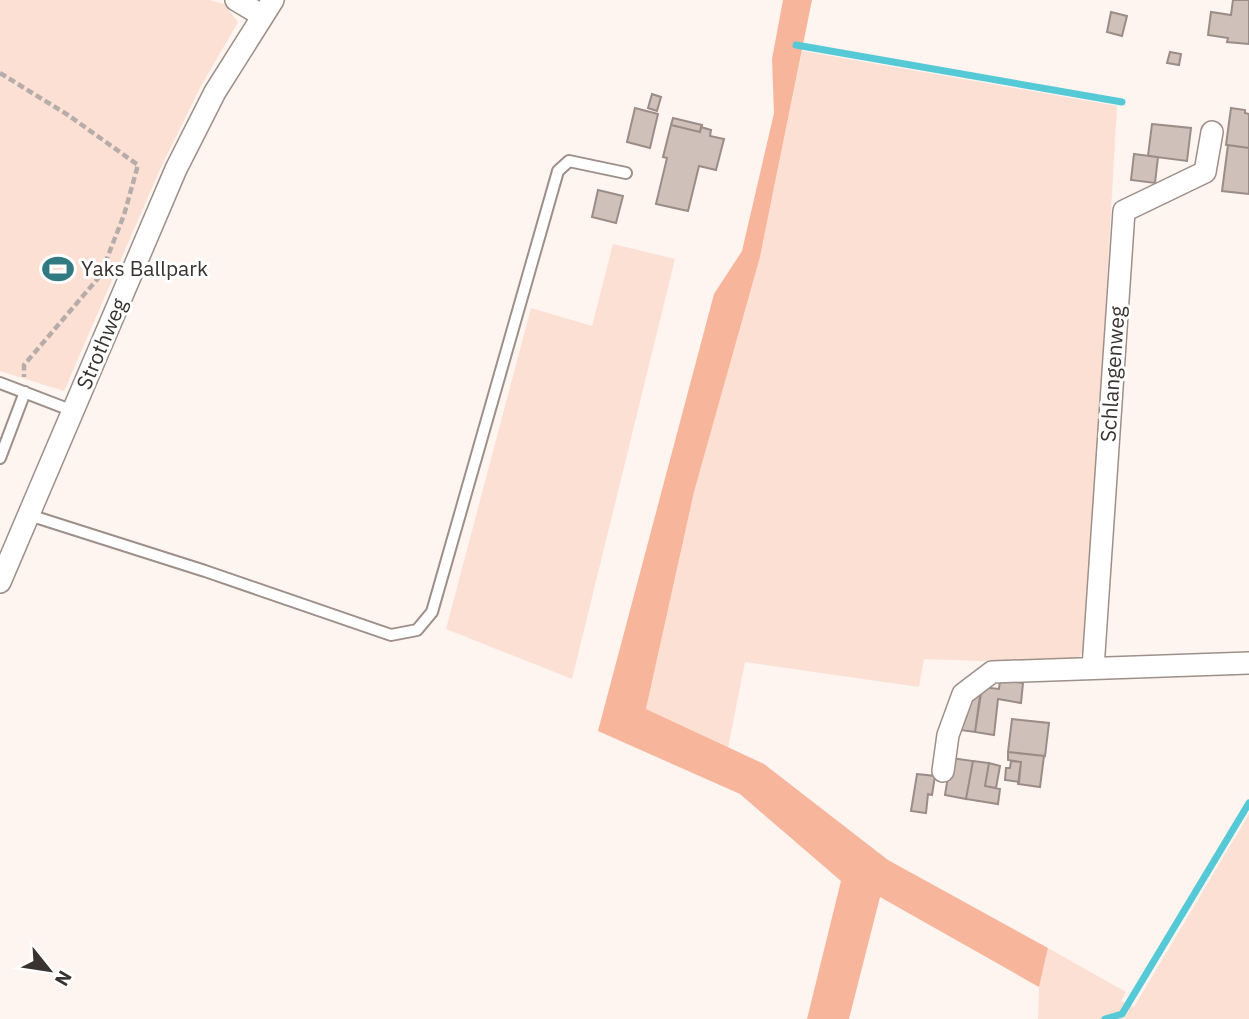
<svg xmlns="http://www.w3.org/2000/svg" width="1249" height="1019" viewBox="0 0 1249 1019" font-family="'IBM Plex Sans',sans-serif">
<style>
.green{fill:#fde0d4}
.forest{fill:#f7b69c}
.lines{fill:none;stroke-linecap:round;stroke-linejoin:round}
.stream{stroke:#56c9d6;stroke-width:7}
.building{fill:#d0c0ba;stroke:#9b8c87;stroke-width:2}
.service-casing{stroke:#9e8f89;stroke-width:14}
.minor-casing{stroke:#9e8f89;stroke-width:24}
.path{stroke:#b6adaa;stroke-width:4.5;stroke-dasharray:7 3.5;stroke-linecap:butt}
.service{stroke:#fff;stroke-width:10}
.minor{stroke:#fff;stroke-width:21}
.labels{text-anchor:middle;stroke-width:6;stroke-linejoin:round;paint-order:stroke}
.poi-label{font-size:21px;fill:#383230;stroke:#fff;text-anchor:start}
.street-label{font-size:21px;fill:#383230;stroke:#fff}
</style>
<rect width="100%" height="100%" fill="#fef4f0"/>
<path class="green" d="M 0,0 L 210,0 L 224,4 L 238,22 L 200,88 L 161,167 L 64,391 L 0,371 Z
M 802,51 L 1117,106 L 1086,648 L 1073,664 L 924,659 L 919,687 L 745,662 L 728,748 L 646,709 L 694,492 L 760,257 Z
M 613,244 L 675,259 L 572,679 L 446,629 L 531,308 L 592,326 Z
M 1249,814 L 1249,1019 L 1038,1019 L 1039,987 L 1048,948 L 1126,992 L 1121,1001 L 1134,1007 Z"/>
<path class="forest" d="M 783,0 L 812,0 L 760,257 L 694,492 L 646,709 L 764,764 L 888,860 L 1048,948 L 1039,987 L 880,897 L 849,1019 L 807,1019 L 841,881 L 740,794 L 598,731 L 714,294 L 742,251 L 774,113 L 772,59 Z"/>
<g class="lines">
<path class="stream" d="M 796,45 L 1122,102
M 1105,1019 L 1122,1014 L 1249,803"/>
</g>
<path class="building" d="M 1233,0 L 1249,0 L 1249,44 L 1227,42 L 1228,38 L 1208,35 L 1211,12 L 1231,15 Z
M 1111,12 L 1127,16 L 1122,36 L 1107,32 Z
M 1170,52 L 1181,54 L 1179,65 L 1167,63 Z
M 652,94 L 661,97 L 657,111 L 648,108 Z
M 635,108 L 658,114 L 650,148 L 627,142 Z
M 1231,108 L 1245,110 L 1245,113 L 1249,114 L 1249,148 L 1226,145 Z
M 673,118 L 702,125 L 700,132 L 671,125 Z
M 1152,124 L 1191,128 L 1187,161 L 1148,156 Z
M 671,125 L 700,132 L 701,127 L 711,130 L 710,136 L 724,139 L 716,170 L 699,166 L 688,211 L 656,204 L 667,158 L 663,157 Z
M 1228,145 L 1249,148 L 1249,194 L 1222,191 Z
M 1134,154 L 1158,157 L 1155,183 L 1131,180 Z
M 598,190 L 623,196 L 616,223 L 592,217 Z
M 1000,680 L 1023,683 L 1021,703 L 998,699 L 994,735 L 975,732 L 982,687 L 999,689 Z
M 966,694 L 980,696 L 975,732 L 960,730 Z
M 1012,719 L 1049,723 L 1045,756 L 1008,752 Z
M 1008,752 L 1044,756 L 1040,787 L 1018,784 L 1021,762 L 1008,760 Z
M 951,758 L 973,761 L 966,799 L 945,795 Z
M 973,761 L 989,763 L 985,786 L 1000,789 L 998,804 L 966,799 Z
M 1011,761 L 1021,762 L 1019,782 L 1005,780 L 1006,768 L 1010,768 Z
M 989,763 L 1000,766 L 996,788 L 985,786 Z
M 917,774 L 935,776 L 932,795 L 928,794 L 926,813 L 911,811 Z"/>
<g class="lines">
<defs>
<path id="service" d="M 0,383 L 73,411
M 0,458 L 25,392
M 29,515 L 205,571 L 391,635 L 417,630 L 432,612 L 558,171 L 569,161 L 626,173"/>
<path id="minor" d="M 236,0 L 263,16
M 0,582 L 176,169 L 215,92 L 273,0
M 1093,668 L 1124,211 L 1205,172 L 1212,132
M 943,771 L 948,735 L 963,694 L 992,672 L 1249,663"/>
</defs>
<use href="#service" class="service-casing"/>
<use href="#minor" class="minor-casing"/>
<path class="path" d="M 0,73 L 68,115 L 138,165 L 124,215 L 100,276 L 24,365 L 24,377"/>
<use href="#service" class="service"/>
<use href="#minor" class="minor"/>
</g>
<defs>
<symbol id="stadium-bare" viewBox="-9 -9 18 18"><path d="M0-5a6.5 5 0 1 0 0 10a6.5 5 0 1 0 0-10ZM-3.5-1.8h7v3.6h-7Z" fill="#327a82" stroke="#fff" stroke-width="2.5" paint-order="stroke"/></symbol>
</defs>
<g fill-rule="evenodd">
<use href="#stadium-bare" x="36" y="247" width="44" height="44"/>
</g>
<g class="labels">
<g class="poi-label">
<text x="81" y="276">Yaks Ballpark</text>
</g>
<g class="street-label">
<text transform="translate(102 344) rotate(-67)" y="7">Strothweg</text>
<text transform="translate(1113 374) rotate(-86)" y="7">Schlangenweg</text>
</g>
</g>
<g transform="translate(49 970) rotate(120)" stroke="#ffffff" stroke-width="5" paint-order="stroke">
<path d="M0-5L12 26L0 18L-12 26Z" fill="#383230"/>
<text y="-10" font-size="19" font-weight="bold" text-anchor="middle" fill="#383230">N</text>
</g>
</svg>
